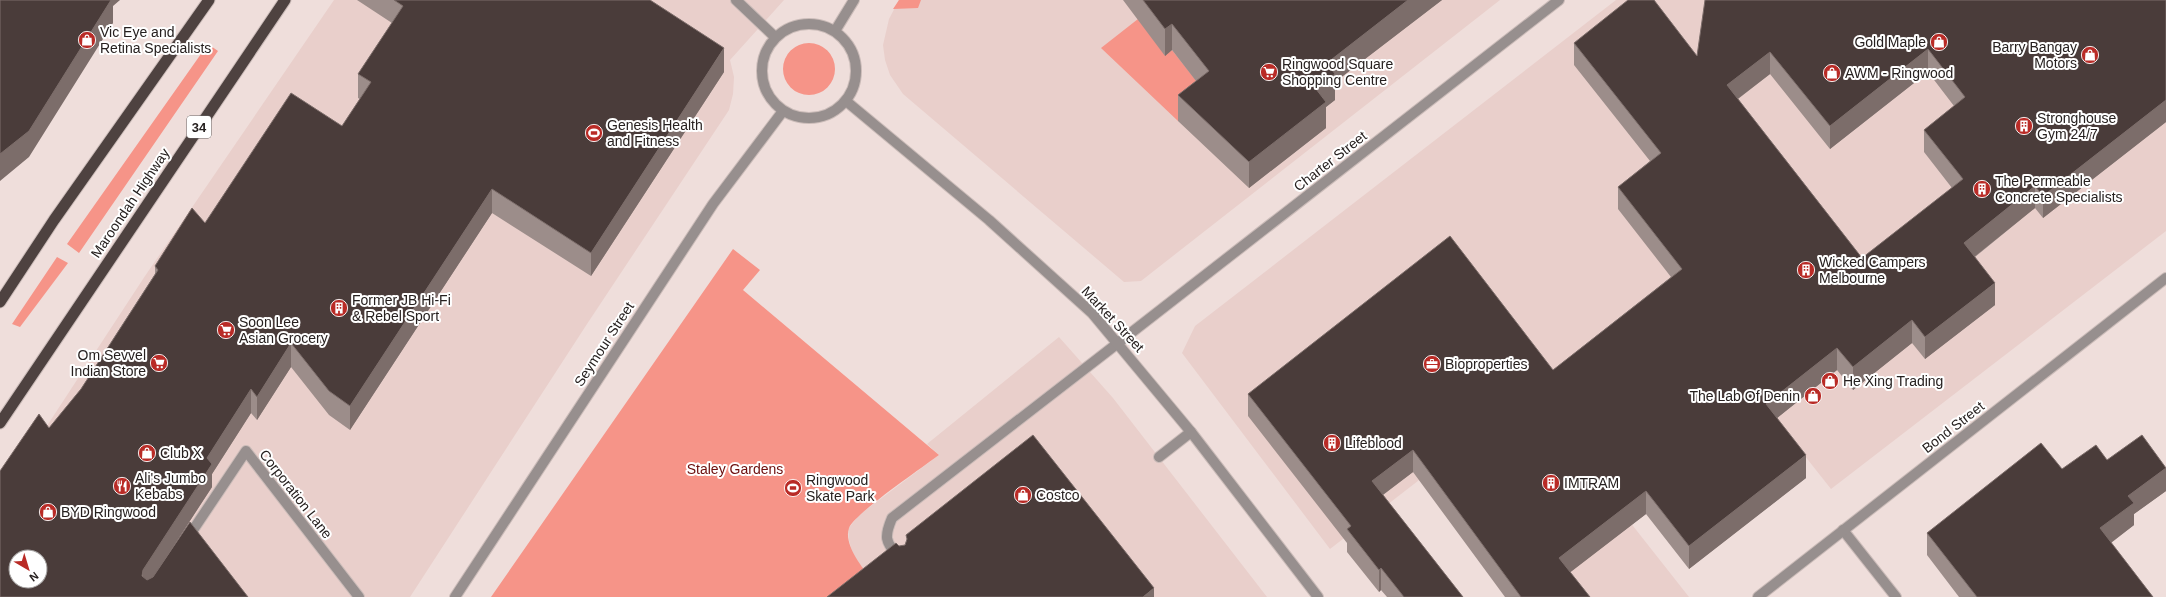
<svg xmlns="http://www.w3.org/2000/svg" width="2166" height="597" viewBox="0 0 2166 597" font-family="Helvetica,sans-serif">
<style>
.built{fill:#e9cfcb;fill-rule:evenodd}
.green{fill:#f69488}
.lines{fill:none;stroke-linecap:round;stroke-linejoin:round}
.service-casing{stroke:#cbbcb9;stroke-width:12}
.minor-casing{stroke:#cbbcb9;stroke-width:12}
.tertiary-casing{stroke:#cbbcb9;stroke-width:12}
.trunk-casing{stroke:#cbbcb9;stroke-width:13}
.service{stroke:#978f8e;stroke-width:10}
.minor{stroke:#978f8e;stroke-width:10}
.tertiary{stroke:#978f8e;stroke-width:10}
.trunk{stroke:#4e4240;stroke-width:11}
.wall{fill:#9c8d8a;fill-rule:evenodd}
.shaded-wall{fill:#7c6d6a}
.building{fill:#4a3c3a;stroke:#7c6d6a;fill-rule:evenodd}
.labels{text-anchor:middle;stroke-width:4;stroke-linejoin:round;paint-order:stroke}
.shield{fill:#fff;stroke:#676362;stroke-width:1}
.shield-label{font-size:13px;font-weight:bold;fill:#26201f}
.poi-label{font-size:14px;fill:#26201f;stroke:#fff;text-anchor:start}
.street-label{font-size:14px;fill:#26201f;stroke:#fff}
.park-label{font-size:14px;fill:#6c0e0d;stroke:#fff}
</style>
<rect width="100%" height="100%" fill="#efdedb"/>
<path class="built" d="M 334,0 L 784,0 L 730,60 L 734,77 L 733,94 L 729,110 L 587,324 L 410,597 L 0,597 L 39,438 L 145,276 ZM 16,557 L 40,557 L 40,581 L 16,581 Z
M 899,0 L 1500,0 L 1141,281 L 1124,282 L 903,94 L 890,75 L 885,60 L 883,45 L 889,19 Z
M 1616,0 L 2166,0 L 2166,231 L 1831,489 L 1669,284 L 1529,394 L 1689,597 L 1587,597 L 1467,443 L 1330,549 L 1182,353 L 1195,326 Z
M 1059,337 L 1113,398 L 1267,597 L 855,597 L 862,567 L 853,555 L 849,540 L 848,529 L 859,515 L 939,455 L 927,444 Z"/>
<path class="green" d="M 899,0 L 921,0 L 918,8 L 893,9 Z
M 1138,19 L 1165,55 L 1172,50 L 1209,97 L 1178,121 L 1101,48 Z
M783 69a26 26 0 1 1 52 0a26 26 0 1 1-52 0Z
M 208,44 L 218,51 L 79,253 L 67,244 Z
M 733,249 L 760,270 L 743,290 L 939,455 C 923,467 854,514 849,528 C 843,545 864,570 874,582 L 855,597 L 491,597 Z
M 57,257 L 68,263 L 20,327 L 12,324 Z"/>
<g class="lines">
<defs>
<path id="service" d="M 1159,457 L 1191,432
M 187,539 L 246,451 L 359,597
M 898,557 C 885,541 884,537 892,518 L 1118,343"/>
<path id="minor" d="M 736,0 L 775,37
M762 71a47 47 0 1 1 94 0a47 47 0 1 1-94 0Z
M 835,31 L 854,0
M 846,101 L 989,220 L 1092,313 L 1191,432 L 1318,597
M 1118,343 L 1559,0
M 1843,530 L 1896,597
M 455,597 L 713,204 L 783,111"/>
<path id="tertiary" d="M 1758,597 L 2166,278"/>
<path id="trunk" d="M 0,302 L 54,220 L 209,0
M 0,423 L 285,0"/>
</defs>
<use href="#service" class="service-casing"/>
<use href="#minor" class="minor-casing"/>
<use href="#tertiary" class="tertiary-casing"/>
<use href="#trunk" class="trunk-casing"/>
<use href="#service" class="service"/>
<use href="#minor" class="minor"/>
<use href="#tertiary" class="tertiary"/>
<use href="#trunk" class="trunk"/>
</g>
<path class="wall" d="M 357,0 L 650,0 L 724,72 L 591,276 L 492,213 L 350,430 L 329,415 L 291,367 L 257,420 L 251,413 L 212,474 L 212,487 L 159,568 L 248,597 L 0,597 L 49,428 L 81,389 L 155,274 L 155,266 L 205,223 L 342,126 L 360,99 L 358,98 L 358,74 L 392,23 Z
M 1123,0 L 1442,0 L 1335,82 L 1335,100 L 1326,107 L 1326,128 L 1249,188 L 1178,121 L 1178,95 L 1196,81 L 1172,50 L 1165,56 Z
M 2166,0 L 2166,122 L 2043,218 L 2035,208 L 1975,257 L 1995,305 L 1925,359 L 1912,343 L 1853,390 L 1837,370 L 1777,418 L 1806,478 L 1689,569 L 1646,514 L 1570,572 L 1590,597 L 1505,597 L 1413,472 L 1383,495 L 1463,597 L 1387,597 L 1381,590 L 1379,592 L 1347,552 L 1347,543 L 1248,416 L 1248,394 L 1553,370 L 1671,277 L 1618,209 L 1618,187 L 1650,161 L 1574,65 L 1574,43 L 1697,56 ZM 1928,72 L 1954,106 L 1924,130 L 1924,152 L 1952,188 L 1862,258 L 1738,99 L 1770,74 L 1830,149 Z
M 2107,460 L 2166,468 L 2166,491 L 2134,514 L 2134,525 L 2111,543 L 2153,597 L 1959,597 L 1927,555 L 1927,533 L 2062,469 Z"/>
<path class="shaded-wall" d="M 105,0 L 120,0 L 113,6 L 113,23 L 29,157 L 0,181 L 0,154 Z
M 1408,0 L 1442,0 L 1335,82 L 1335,100 L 1326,107 L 1326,128 L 1249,188 L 1249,162 L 1316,89 L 1327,63 Z
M 1172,24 L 1172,50 L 1165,56 L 1165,29 Z
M 724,48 L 724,72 L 591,276 L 591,253 Z
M 1928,49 L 1928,72 L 1830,149 L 1830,126 Z
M 1770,52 L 1770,74 L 1727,107 L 1727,85 Z
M 2166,100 L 2166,122 L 2043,218 L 2043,196 Z
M 2035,186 L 2035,208 L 1964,265 L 1964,243 Z
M 492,189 L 492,213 L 350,430 L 350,406 Z
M 1995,283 L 1995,305 L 1925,359 L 1925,337 Z
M 1912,320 L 1912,343 L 1853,390 L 1853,367 Z
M 291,343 L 291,367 L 257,420 L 257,397 Z
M 1837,348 L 1837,370 L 1766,427 L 1766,404 Z
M 251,389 L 251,413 L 212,474 L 212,487 L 143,593 L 143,570 L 207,458 Z
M 1413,450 L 1413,472 L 1372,503 L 1372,481 Z
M 1806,455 L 1806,478 L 1689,569 L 1689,546 Z
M 2166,468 L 2166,491 L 2134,514 L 2134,525 L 2100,551 L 2100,528 L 2128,496 Z
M 1646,491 L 1646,514 L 1559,581 L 1559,558 Z
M 1381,568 L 1381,590 L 1379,592 L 1379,570 Z
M 1154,588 L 1154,597 L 1143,597 Z"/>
<path class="building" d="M 0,0 L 111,0 L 29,131 L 0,154 Z
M 394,0 L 650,0 L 724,48 L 591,253 L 492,189 L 350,406 L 329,391 L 291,343 L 257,397 L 251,389 L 207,458 L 212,464 L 143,570 L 142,576 L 147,580 L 153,577 L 190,522 L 248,597 L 0,597 L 0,471 L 39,414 L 49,428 L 81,389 L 158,270 L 155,266 L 192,208 L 205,223 L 291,93 L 342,126 L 371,82 L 358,74 L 403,6 ZM 16,557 L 40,557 L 40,581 L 16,581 Z
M 1143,0 L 1408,0 L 1327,63 L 1335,74 L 1316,89 L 1326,102 L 1249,162 L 1178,95 L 1209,71 L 1172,24 L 1165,29 Z
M 1628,0 L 1654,0 L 1697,56 L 1705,0 L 2166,0 L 2166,100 L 2043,196 L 2035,186 L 1964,243 L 1995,283 L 1925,337 L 1912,320 L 1853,367 L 1837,348 L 1766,404 L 1806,455 L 1689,546 L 1646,491 L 1559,558 L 1590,597 L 1521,597 L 1413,450 L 1372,481 L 1463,597 L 1404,597 L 1381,568 L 1379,570 L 1347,529 L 1351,526 L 1248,394 L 1450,236 L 1553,370 L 1682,269 L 1618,187 L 1661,153 L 1574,43 ZM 1928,49 L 1965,97 L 1924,130 L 1963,179 L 1862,258 L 1727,85 L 1770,52 L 1830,126 Z
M 1033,435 L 1154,588 L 1143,597 L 827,597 L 896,543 L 899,546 L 905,545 L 907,539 L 906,535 Z
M 2142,435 L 2166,468 L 2128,496 L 2134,503 L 2100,528 L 2153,597 L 1977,597 L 1927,533 L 2041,443 L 2062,469 L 2096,445 L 2107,460 Z"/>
<defs>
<symbol id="shop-disc" viewBox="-11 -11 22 22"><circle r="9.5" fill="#b92b26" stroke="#fff"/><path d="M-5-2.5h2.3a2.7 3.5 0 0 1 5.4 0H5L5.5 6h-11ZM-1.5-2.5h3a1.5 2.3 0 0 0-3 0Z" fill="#fff"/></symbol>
<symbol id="supermarket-disc" viewBox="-11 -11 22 22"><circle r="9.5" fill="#b92b26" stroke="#fff"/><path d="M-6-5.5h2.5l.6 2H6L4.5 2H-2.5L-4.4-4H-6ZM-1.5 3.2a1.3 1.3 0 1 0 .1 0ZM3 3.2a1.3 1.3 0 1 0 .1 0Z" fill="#fff"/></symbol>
<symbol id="building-disc" viewBox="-11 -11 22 22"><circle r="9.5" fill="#b92b26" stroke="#fff"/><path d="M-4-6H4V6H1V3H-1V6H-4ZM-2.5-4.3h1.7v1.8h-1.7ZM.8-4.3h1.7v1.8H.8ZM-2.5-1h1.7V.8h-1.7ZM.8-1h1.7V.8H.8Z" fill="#fff"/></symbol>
<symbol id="stadium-disc" viewBox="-11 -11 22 22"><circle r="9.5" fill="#b92b26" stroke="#fff"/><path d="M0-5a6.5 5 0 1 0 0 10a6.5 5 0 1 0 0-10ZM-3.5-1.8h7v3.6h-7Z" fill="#fff"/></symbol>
<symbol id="office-disc" viewBox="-11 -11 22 22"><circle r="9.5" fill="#b92b26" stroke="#fff"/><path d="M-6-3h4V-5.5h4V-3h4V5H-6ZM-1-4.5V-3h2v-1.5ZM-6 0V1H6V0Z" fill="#fff"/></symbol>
<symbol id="restaurant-disc" viewBox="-11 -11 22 22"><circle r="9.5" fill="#b92b26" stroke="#fff"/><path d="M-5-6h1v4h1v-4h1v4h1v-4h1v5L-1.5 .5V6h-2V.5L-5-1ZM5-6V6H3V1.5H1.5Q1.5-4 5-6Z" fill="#fff"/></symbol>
</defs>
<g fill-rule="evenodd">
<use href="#shop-disc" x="77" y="30" width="20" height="20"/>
<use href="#shop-disc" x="1929" y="32" width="20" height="20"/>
<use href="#shop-disc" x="2080" y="45" width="20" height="20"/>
<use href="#supermarket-disc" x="1259" y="62" width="20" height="20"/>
<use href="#shop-disc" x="1822" y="63" width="20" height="20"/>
<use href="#building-disc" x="2014" y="116" width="20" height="20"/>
<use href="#stadium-disc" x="584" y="123" width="20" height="20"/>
<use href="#building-disc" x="1972" y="179" width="20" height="20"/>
<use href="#building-disc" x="1796" y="260" width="20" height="20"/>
<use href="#building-disc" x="329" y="298" width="20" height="20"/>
<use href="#supermarket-disc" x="216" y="320" width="20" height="20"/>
<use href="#supermarket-disc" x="149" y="353" width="20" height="20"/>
<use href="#office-disc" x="1422" y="354" width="20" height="20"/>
<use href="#shop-disc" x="1820" y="371" width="20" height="20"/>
<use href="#shop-disc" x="1803" y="386" width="20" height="20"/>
<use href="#building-disc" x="1322" y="433" width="20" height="20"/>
<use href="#shop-disc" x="137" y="443" width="20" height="20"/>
<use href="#building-disc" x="1541" y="473" width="20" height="20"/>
<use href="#restaurant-disc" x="112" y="476" width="20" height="20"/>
<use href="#stadium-disc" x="783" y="478" width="20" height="20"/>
<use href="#shop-disc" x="1013" y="485" width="20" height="20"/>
<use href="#shop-disc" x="38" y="502" width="20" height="20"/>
</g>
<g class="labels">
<rect class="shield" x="187" y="116" width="24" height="22" rx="3"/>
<g class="shield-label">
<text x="199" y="132">34</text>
</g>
<g class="poi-label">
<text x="100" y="37">Vic Eye and<tspan x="100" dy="16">Retina Specialists</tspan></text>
<text x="1926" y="47" text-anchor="end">Gold Maple</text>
<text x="2077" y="52" text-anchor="end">Barry Bangay<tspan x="2077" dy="16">Motors</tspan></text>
<text x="1282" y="69">Ringwood Square<tspan x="1282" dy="16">Shopping Centre</tspan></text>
<text x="1845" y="78">AWM - Ringwood</text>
<text x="2037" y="123">Stronghouse<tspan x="2037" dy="16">Gym 24/7</tspan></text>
<text x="607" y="130">Genesis Health<tspan x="607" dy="16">and Fitness</tspan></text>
<text x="1995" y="186">The Permeable<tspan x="1995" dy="16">Concrete Specialists</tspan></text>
<text x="1819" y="267">Wicked Campers<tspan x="1819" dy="16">Melbourne</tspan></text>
<text x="352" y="305">Former JB Hi-Fi<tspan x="352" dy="16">&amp; Rebel Sport</tspan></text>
<text x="239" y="327">Soon Lee<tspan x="239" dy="16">Asian Grocery</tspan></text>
<text x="146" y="360" text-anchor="end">Om Sevvel<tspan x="146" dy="16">Indian Store</tspan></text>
<text x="1445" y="369">Bioproperties</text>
<text x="1843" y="386">He Xing Trading</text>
<text x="1800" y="401" text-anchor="end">The Lab Of Denin</text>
<text x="1345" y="448">Lifeblood</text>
<text x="160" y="458">Club X</text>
<text x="135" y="483">Ali's Jumbo<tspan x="135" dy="16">Kebabs</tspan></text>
<text x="806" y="485">Ringwood<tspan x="806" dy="16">Skate Park</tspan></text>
<text x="1564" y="488">IMTRAM</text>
<text x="1036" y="500">Costco</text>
<text x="61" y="517">BYD Ringwood</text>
</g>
<g class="street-label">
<text transform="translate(1330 161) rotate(-38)" y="5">Charter Street</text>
<text transform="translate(130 203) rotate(-56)" y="5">Maroondah Highway</text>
<text transform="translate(1113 319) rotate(47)" y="5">Market Street</text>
<text transform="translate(604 344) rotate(-57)" y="5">Seymour Street</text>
<text transform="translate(1953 427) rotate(-38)" y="5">Bond Street</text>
<text transform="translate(296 494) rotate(52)" y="5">Corporation Lane</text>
</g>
<g class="park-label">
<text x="735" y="474">Staley Gardens</text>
</g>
</g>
<g transform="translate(28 569) rotate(142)"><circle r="19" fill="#ffffff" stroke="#a8a6a5"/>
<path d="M0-3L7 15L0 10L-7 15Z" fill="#b92b26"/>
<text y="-6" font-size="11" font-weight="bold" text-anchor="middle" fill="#26201f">N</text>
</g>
</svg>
